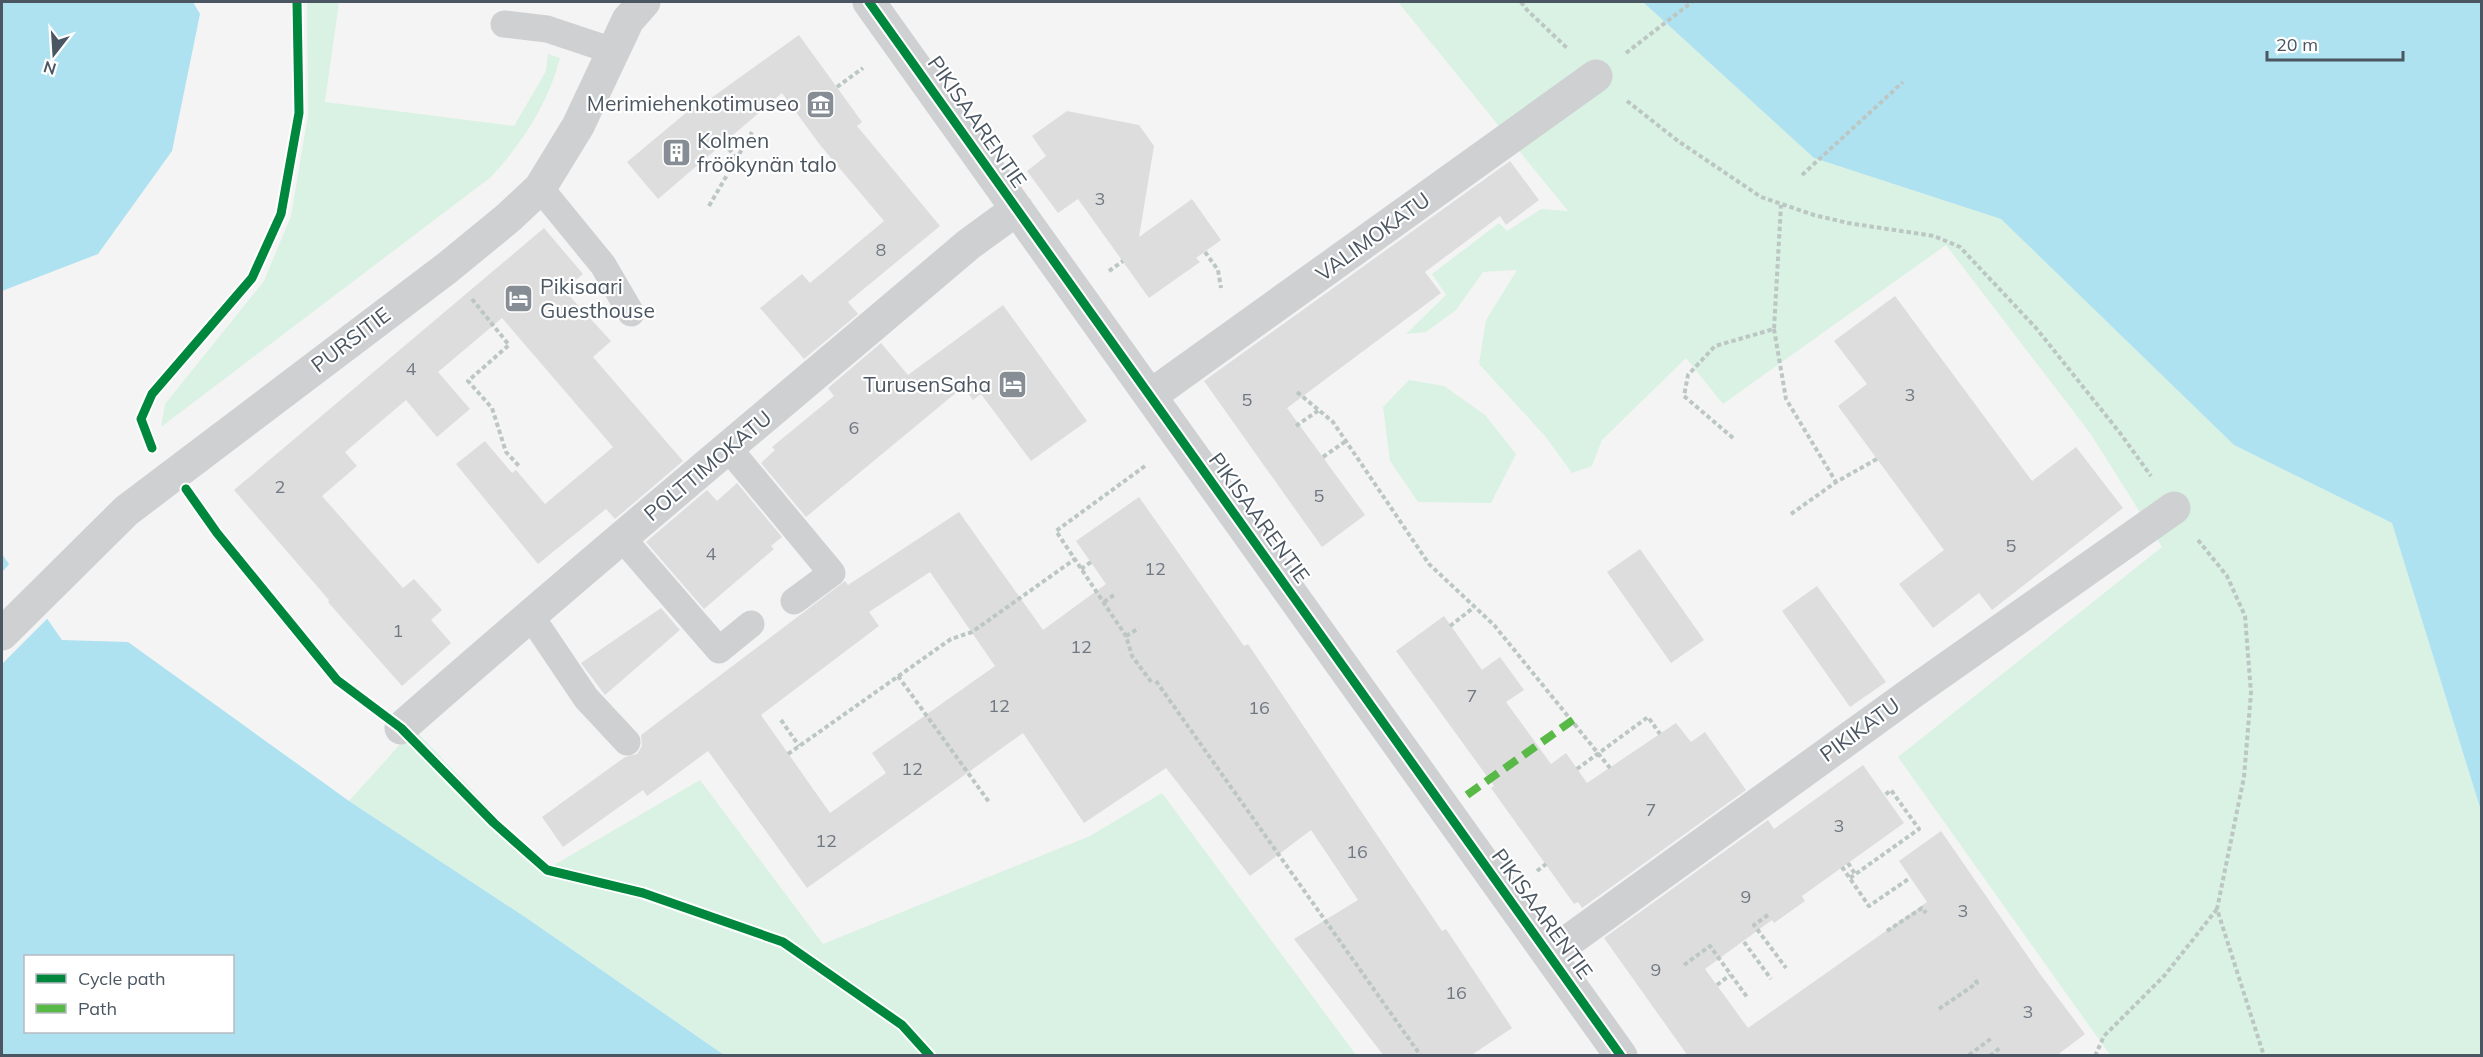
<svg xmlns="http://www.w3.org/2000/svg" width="2483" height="1057" viewBox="0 0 2483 1057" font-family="Mulish,sans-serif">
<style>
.green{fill:#d9f2e3}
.water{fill:#aee2f0;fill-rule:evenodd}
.pier{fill:#f4f4f4}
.building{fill:#ddddde;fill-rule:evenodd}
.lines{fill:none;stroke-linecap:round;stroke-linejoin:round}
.path{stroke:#bcc7c4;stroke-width:4;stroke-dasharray:4.5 3;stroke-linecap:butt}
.service{stroke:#ced0d2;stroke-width:27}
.minor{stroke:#ced0d2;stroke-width:33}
.quiet{stroke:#58b947;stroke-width:8;stroke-dasharray:15 8;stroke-linecap:butt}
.cycleway-casing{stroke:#fff;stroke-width:13}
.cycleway{stroke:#00873e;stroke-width:9}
.labels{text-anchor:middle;stroke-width:4.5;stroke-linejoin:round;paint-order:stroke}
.number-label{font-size:18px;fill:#707881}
.poi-label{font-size:21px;fill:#4a5661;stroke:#fff;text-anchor:end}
.street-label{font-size:21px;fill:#4a5661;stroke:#fff}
</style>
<rect width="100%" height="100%" fill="#f4f4f4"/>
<path class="green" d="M 307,2 L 339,2 L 325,102 L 514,126 L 546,71 L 548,54 L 560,58 C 548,104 523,142 491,177 L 161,427 L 165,404 L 264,281 L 291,216 L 308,115 Z
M 1398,2 L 1643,2 L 1814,158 L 2001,219 L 2234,445 L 2392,523 L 2481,811 L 2481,1055 L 2110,1055 L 1898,757 L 2162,547 L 2090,433 L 1946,245 L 1723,404 L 1686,358 L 1602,440 L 1592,466 L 1572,473 L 1545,436 L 1479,364 L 1486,320 L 1517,270 L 1483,272 L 1456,310 L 1426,332 L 1406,334 L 1446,295 L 1432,274 L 1499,223 L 1507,231 L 1541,209 L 1568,211 Z
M 1409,380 L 1444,386 L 1485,415 L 1516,454 L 1491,503 L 1418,502 L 1390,461 L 1383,407 Z
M 414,729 L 547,869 L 700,780 L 823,944 L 1090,836 L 1162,793 L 1356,1055 L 724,1055 L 528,919 L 349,801 Z"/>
<path class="water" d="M 2,2 L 193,2 L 200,14 L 172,151 L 98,254 L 2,291 Z
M 1643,2 L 2481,2 L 2481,811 L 2392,523 L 2234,445 L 2001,219 L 1814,158 Z
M 2,554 L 62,640 L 128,642 L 349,801 L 528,919 L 724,1055 L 2,1055 ZM 26,956 L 232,956 L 232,1032 L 26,1032 Z"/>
<path class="pier" d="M 11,562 L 49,617 L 2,664 L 2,572 Z"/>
<path class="building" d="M 799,35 L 862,122 L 857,126 L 940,226 L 848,302 L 858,314 L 804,359 L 760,308 L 802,274 L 810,283 L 884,221 L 820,145 L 782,93 L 658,199 L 627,162 L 705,97 L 707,101 Z
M 1067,111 L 1139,125 L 1154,146 L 1139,237 L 1192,199 L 1221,240 L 1196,258 L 1200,262 L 1149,298 L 1078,199 L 1058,213 L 1027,171 L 1046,156 L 1032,136 Z
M 1510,161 L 1539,200 L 1506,225 L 1500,216 L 1425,272 L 1441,293 L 1287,408 L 1365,515 L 1322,547 L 1204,381 Z
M 544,228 L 583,274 L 564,290 L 611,341 L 593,357 L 683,461 L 615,519 L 606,509 L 538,564 L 456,464 L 485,441 L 512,473 L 516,470 L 545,504 L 613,447 L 502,318 L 438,372 L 470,409 L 437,437 L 406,400 L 345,452 L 357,466 L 322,496 L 403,588 L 414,579 L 442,610 L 431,620 L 451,643 L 402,686 L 328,602 L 329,600 L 234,490 Z
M 1895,296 L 2032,481 L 2076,447 L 2123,508 L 1992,610 L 1979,593 L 1933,628 L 1899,584 L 1944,550 L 1838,406 L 1867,384 L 1834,341 Z
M 1003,305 L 1087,421 L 1031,461 L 981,394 L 973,400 L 963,387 L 806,517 L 761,463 L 775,450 L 772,447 L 834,396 L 828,388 L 881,343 L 908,375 Z
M 737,483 L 782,537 L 771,546 L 774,549 L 704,609 L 646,542 L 707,490 L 717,501 Z
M 1139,497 L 1244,646 L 1248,644 L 1442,931 L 1446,929 L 1512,1028 L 1470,1056 L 1384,1056 L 1294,939 L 1358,900 L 1311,830 L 1250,876 L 1166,768 L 1084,823 L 1023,733 L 807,888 L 708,751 L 647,796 L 643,790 L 563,847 L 542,817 L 625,757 L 637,754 L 642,746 L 641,735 L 845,581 L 848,585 L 959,512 L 1043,630 L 1106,584 L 1076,541 ZM 930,572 L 995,666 L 872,753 L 886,773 L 830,813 L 761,715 L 879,626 L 869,612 Z
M 1640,549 L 1704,640 L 1671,663 L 1607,572 Z
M 1817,586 L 1886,682 L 1850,707 L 1782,611 Z
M 661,608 L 680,630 L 605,695 L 581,663 Z
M 1444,616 L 1482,670 L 1500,657 L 1524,690 L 1506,702 L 1551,764 L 1566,753 L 1587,783 L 1676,723 L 1691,742 L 1705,732 L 1746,790 L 1582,908 L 1578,902 L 1574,904 L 1491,788 L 1494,786 L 1396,651 Z
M 1863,765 L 1904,823 L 1802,896 L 1805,901 L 1774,923 L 1772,920 L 1705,969 L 1748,1028 L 1927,902 L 1899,861 L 1941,831 L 2040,974 L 2085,1034 L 2056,1056 L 1688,1056 L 1604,938 L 1768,820 L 1774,829 Z"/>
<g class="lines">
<path class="path" d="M 1521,2 L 1527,10 L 1567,48
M 1626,53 L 1692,2
M 837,87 L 863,68
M 1627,101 L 1678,141 L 1761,197 L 1814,215 L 1848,223 L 1934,236 L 1960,247 L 2036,328 L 2120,433 L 2151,476
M 724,143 L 737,159
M 1802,175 L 1903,82
M 709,206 L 752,132
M 1205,252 L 1218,270 L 1221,288
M 1109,271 L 1123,261
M 472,299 L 509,345 L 468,381 L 492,408 L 506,452 L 519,466
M 1774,329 L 1786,399 L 1836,482
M 1297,392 L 1333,422 L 1429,564 L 1494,625 L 1610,768
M 1296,426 L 1319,410
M 1733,438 L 1684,396 L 1688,375 L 1715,346 L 1774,329 L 1781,205
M 150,441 L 141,419 L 152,394 L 252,278 L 281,214 L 299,113 L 297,2
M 1323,457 L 1346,441
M 1145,466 L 1056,531 L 1126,636 L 1132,656 L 1152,683
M 198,505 L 217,533 L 337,680 L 370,705
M 1791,514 L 1836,482 L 1877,459
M 2198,540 L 2227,576 L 2245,616 L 2251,693 L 2244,777 L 2217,909 L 2264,1056
M 1081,569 L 1091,562
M 1104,602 L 1114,595
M 1450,626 L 1473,608
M 1126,636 L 1139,628
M 898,676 L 989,802
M 1156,681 L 1421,1056
M 781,720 L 799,746
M 788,754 L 951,639 L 972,632 L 1075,559
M 430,757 L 494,823 L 547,870 L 643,893 L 783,942 L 902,1025 L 930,1056
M 1577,769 L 1648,717 L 1660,734
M 1848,863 L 1855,874
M 1842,867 L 1869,906 L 1910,878
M 2480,868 L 2482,868
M 1537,871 L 1546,864
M 1850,878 L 1919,829 L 1891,790 L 1885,795
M 1768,915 L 1754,925 L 1786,968
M 1887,931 L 1922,908 L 1926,913
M 1744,942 L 1771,979
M 1684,965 L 1710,946 L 1747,997
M 1717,985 L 1730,975
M 1939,1009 L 1977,983 L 1974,977
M 1969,1055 L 1993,1037
M 1990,1056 L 2001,1047
M 2095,1056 L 2104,1036 L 2165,975 L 2217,909"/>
<path class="service" d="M 504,24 L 547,29 L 613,51
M 540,188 L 603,265 L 631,313
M 729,449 L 832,573 L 794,601
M 622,538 L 719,650 L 751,624
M 530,615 L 586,698 L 627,742"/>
<path class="minor" d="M 869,2 L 1621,1056
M 1150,396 L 1596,76
M 2,634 L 126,511 L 447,268 L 508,218 L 540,188 L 578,126 L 628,20 L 644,2
M 401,728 C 588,563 780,405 969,244 L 1017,209
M 1549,955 L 1913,692 L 2174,508"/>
<path class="quiet" d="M 1467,795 L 1573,720"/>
<defs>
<path id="cycleway" d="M 869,2 L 1621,1056
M 152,448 L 141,419 L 152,394 L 252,278 L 281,214 L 299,113 L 297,2
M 186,489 L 217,533 L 337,680 L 401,728 L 494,823 L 547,870 L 643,893 L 783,942 L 902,1025 L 930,1056"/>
</defs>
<use href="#cycleway" class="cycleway-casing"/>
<use href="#cycleway" class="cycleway"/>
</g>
<defs>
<symbol id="museum-square" viewBox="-11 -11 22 22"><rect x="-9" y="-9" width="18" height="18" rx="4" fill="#868d94" stroke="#fff"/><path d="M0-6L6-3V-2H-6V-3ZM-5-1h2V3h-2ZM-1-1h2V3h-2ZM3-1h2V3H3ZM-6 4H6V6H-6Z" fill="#fff"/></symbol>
<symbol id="building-square" viewBox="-11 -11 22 22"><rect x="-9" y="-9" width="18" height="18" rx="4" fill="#868d94" stroke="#fff"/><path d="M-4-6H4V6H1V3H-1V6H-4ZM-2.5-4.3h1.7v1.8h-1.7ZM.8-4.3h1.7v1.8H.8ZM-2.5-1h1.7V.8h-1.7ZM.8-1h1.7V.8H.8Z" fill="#fff"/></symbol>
<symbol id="hotel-square" viewBox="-11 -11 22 22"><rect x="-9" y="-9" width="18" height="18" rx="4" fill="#868d94" stroke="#fff"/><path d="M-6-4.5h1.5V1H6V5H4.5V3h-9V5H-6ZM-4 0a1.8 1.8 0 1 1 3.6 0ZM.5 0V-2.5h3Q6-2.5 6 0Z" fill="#fff"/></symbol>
</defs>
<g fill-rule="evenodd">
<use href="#museum-square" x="804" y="88" width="33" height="33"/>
<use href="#building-square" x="660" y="136" width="33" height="33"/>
<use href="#hotel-square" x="502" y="282" width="33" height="33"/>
<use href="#hotel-square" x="996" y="368" width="33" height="33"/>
</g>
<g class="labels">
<g class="number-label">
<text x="1100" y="205">3</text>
<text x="881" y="256">8</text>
<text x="411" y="375">4</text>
<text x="1910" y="401">3</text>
<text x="1247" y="406">5</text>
<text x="854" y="434">6</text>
<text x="280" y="493">2</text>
<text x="1319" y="502">5</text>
<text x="2011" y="552">5</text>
<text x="711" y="560">4</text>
<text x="1155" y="575">12</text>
<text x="398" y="637">1</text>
<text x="1081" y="653">12</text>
<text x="1472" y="702">7</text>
<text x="999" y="712">12</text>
<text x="1259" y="714">16</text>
<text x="912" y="775">12</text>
<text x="1651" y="816">7</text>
<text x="1839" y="832">3</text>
<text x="826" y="847">12</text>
<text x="1357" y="858">16</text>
<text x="1746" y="903">9</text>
<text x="1963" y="917">3</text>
<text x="1656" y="976">9</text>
<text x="1456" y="999">16</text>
<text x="2028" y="1018">3</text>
</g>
<g class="poi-label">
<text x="799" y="111">Merimiehenkotimuseo</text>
<text x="697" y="148" text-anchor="start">Kolmen<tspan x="697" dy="24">fröökynän talo</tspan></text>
<text x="540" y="294" text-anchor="start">Pikisaari<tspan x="540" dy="24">Guesthouse</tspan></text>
<text x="991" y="392">TurusenSaha</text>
</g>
<g class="street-label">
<text transform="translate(977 122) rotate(55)" y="7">PIKISAARENTIE</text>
<text transform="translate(1373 237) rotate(-36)" y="7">VALIMOKATU</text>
<text transform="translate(351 340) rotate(-37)" y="7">PURSITIE</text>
<text transform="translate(708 466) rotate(-40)" y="7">POLTTIMOKATU</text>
<text transform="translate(1259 518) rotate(54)" y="7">PIKISAARENTIE</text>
<text transform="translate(1860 730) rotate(-36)" y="7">PIKIKATU</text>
<text transform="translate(1542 914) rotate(54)" y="7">PIKISAARENTIE</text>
</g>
</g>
<rect width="2483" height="1057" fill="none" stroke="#4a5661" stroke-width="6"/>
<rect x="24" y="955" width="210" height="78" fill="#ffffff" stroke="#b7bbc0" stroke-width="1.5"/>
<rect x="36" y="974" width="30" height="9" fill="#00873e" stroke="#b7bbc0" stroke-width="1.5"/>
<text x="78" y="985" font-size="18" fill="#4a5661">Cycle path</text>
<rect x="36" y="1004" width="30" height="9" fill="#58b947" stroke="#b7bbc0" stroke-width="1.5"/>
<text x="78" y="1015" font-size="18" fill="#4a5661">Path</text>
<g transform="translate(54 54) rotate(197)" stroke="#ffffff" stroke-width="4.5" paint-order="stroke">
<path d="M0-4.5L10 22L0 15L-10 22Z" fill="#4a5661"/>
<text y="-9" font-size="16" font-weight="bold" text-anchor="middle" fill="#4a5661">N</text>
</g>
<path d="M2267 51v9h136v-9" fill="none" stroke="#4a5661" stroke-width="3"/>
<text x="2276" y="51" font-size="18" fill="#4a5661" stroke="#ffffff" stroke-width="4.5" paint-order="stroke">20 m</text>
</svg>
